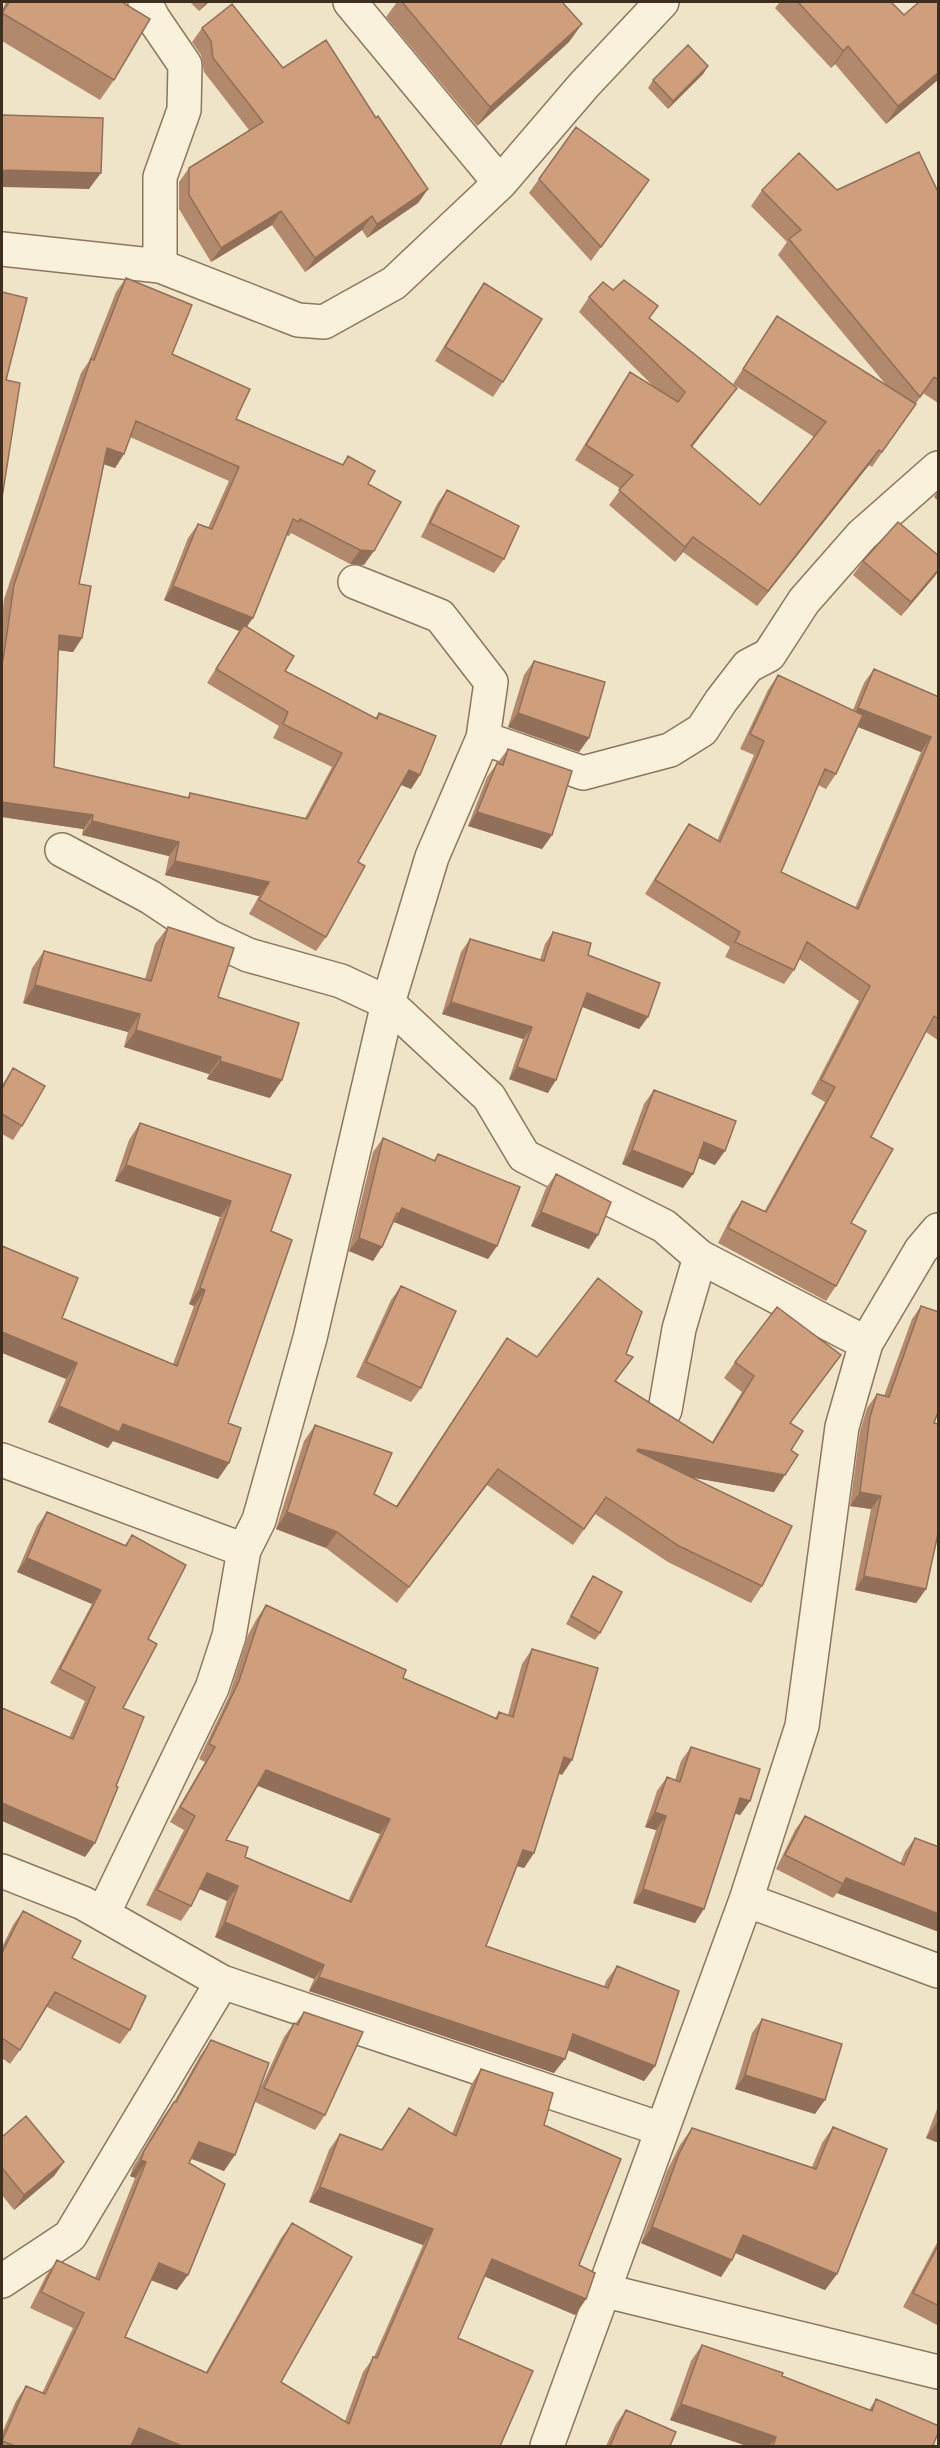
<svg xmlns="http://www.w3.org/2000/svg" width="940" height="2448" viewBox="0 0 940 2448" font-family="'Source Serif 4',serif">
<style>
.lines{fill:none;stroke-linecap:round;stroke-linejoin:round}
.street-casing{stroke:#8d765c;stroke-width:36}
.street{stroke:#faf1dc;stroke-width:33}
.wall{fill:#b2896c;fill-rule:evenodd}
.shaded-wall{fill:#916f58}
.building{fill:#cf9f7d;stroke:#916f58;stroke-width:1.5;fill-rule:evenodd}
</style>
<rect width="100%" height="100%" fill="#f0e4c8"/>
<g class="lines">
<defs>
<path id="street" d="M 145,2 L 153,18 L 185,65 L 184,110 L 160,177 L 160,266
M 350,2 L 500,183
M 2,249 L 160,266 L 298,320 L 324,322 L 394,283 L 500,183 L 584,85 L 662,2
M 355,582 L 440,616 L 491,682 L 483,738
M 62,850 L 150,897 L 210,937 L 248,955 L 341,981 L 388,1003 L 489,1097 L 524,1156 L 664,1226 L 700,1257 L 866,1343
M 665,1410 L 679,1329 L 700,1257
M 2,1460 L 244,1550
M 2,1871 L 83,1903 L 222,1982 L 661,2129
M 746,1900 L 938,1971
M 103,1914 L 212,1688 L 229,1636 L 244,1550 L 259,1520 L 310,1338 L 388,1003 L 432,857 L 483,738 L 583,773 L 670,750 L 702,730 L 721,701 L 748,666 L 769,655 L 804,601 L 862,535 L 938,468
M 2,2281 L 70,2236 L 222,1982
M 606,2291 L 938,2372
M 547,2446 L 746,1900 L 802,1726 L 842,1427 L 866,1343 L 921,1250 L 938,1230"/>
</defs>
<use href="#street" class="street-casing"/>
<use href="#street" class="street"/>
</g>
<path class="wall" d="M 6,2 L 122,2 L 114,80 L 100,100 L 2,41 L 2,10 Z
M 190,2 L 209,2 L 199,11 Z
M 397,2 L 562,2 L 569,42 L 477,126 L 386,17 Z
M 780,2 L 891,2 L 904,15 L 939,2 L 939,79 L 886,124 L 835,64 L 831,68 L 775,8 Z
M 202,28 L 283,68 L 376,118 L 428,189 L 418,203 L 367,238 L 362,230 L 305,272 L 272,225 L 211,262 L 179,209 L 179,182 L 189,168 L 249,130 L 204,72 L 201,55 L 192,42 Z
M 708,66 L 703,74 L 668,109 L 648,88 L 653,80 Z
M 576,127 L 649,180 L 591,261 L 529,193 Z
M 762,190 L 837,190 L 939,194 L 939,402 L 938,403 L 923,393 L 872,467 L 869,465 L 757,606 L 683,552 L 675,562 L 609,505 L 621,489 L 575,460 L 620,387 L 630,372 L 655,388 L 579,312 L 589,297 L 649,318 L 737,388 L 692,447 L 760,505 L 814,437 L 733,384 L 777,316 L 887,386 L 778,255 L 787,242 L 751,206 Z
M 126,278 L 172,354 L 236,419 L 342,465 L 348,456 L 368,484 L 364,565 L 350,564 L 291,533 L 289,536 L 286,535 L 247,627 L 285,671 L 375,718 L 379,713 L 420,775 L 411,789 L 401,785 L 358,862 L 326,937 L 316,951 L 249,914 L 259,896 L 165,875 L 169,856 L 82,835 L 83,829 L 2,817 L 2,617 L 4,599 L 81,373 L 89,361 L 116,292 ZM 130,437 L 229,481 L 208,528 L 198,524 L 188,538 L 164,600 L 239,631 L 207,683 L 279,726 L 273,738 L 332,767 L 305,818 L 190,793 L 187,798 L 54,767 L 58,650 L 73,652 L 82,638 L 79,584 L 104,464 L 115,468 L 124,454 Z
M 484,283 L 503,382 L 493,397 L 435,361 L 474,297 Z
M 447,490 L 504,559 L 494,573 L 421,537 L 437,504 Z
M 939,490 L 939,502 L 934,497 Z
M 939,556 L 939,571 L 901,616 L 853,575 L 863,561 Z
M 534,661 L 589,738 L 579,752 L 508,727 L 524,675 Z
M 874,669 L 939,697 L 939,1041 L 926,1032 L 871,1137 L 836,1286 L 826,1301 L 718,1243 L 732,1215 L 742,1201 L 764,1212 L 825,1102 L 811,1094 L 859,1001 L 799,959 L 794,970 L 784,984 L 725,957 L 730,947 L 645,894 L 679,839 L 689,824 L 717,841 L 754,755 L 740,749 L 768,690 L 778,675 L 853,710 L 864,683 ZM 858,727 L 921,752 L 855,908 L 781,872 L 818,785 L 826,789 L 836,774 Z
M 508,749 L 552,835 L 542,849 L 468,826 L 487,777 Z
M 168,927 L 218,997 L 270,1098 L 207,1079 L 209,1074 L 124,1047 L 128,1032 L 23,1003 L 32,968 L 44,951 L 145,979 L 155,944 Z
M 553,932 L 588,955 L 648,1017 L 639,1029 L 582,1007 L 548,1093 L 509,1079 L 523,1039 L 442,1014 L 461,952 L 470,939 L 540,960 L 545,944 Z
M 13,1068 L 22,1126 L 13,1140 L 2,1134 L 2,1085 Z
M 654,1090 L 715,1165 L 698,1158 L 683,1188 L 622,1164 L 644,1104 Z
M 140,1123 L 271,1231 L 228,1423 L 229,1463 L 218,1479 L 113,1441 L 108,1448 L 48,1422 L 66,1379 L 62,1318 L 173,1364 L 194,1306 L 189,1304 L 220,1217 L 115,1181 L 129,1140 Z
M 383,1138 L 434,1160 L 438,1154 L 497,1246 L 488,1259 L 394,1222 L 373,1261 L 349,1251 L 373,1152 Z
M 556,1174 L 589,1249 L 531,1226 L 546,1188 Z
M 401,1286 L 421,1388 L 411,1402 L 356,1377 L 391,1300 Z
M 921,1306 L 934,1423 L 926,1589 L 916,1603 L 855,1590 L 871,1509 L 850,1506 L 860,1431 L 867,1408 L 877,1394 L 884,1396 L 912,1319 Z
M 507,1338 L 537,1357 L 616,1381 L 712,1442 L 742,1392 L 724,1378 L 735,1362 L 841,1355 L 790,1423 L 791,1450 L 774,1492 L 690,1477 L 762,1586 L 751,1603 L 668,1562 L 595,1514 L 573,1545 L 487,1485 L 397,1603 L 326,1548 L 276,1529 L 304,1441 L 315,1425 L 374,1494 L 396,1506 Z
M 47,1512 L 125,1545 L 132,1535 L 148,1639 L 123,1708 L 85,1857 L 69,1738 L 85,1701 L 50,1683 L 92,1604 L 17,1572 L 37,1526 Z
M 593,1576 L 600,1633 L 595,1640 L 566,1624 L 588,1583 Z
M 266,1605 L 403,1678 L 495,1718 L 499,1712 L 508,1715 L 522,1664 L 532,1649 L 562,1775 L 559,1773 L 534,1853 L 524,1868 L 517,1866 L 486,1946 L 604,1987 L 606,1981 L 617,1966 L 655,2066 L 644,2081 L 567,2050 L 554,2073 L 309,1991 L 314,1979 L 215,1937 L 227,1901 L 199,1889 L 191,1906 L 181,1921 L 146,1905 L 184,1830 L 170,1822 L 205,1762 L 199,1759 L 229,1696 L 248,1635 L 256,1620 ZM 258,1786 L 380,1834 L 348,1901 L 245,1857 L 226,1840 Z
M 691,1747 L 750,1801 L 740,1815 L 735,1813 L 695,1923 L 633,1903 L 656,1830 L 645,1827 L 657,1791 L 667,1777 L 675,1780 L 681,1761 Z
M 805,1816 L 900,1864 L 905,1852 L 915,1838 L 939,1932 L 837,1893 L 833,1898 L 776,1869 L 795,1830 Z
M 23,1911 L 72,1958 L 130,2030 L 120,2044 L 47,2007 L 20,2050 L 10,2064 L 2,2058 L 2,1947 L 13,1925 Z
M 304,2012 L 325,2115 L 315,2130 L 255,2102 L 224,2171 L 191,2159 L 189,2163 L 177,2290 L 151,2280 L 125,2337 L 206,2372 L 281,2238 L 292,2223 L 281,2382 L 345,2421 L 363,2372 L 374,2357 L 423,2245 L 309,2202 L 329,2150 L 340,2134 L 381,2150 L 409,2108 L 452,2134 L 471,2085 L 481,2069 L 544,2125 L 579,2265 L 586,2299 L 575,2315 L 484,2276 L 458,2338 L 500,2446 L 135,2446 L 132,2445 L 131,2446 L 2,2446 L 2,2433 L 16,2401 L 26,2386 L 42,2393 L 73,2328 L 30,2308 L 46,2276 L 57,2260 L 95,2278 L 135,2178 L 130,2176 L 133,2167 L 163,2117 L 174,2102 L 200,2056 L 211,2040 L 256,2098 L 284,2037 L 294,2023 L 295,2024 Z
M 762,2019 L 815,2114 L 735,2089 L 752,2033 Z
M 939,2104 L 939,2143 L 926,2138 Z
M 833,2127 L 837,2274 L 825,2290 L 735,2253 L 732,2260 L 721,2277 L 641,2243 L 667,2171 L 680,2145 L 692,2128 L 812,2167 L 822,2143 Z
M 2,2137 L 64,2162 L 54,2176 L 14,2210 L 2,2195 Z
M 939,2239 L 939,2326 L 903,2307 Z
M 702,2345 L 869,2410 L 876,2399 L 933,2445 L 937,2446 L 747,2446 L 670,2420 L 691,2361 Z
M 626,2410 L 670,2446 L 606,2446 L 616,2424 Z"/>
<path class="shaded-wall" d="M 206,2 L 209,2 L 199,11 Z
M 582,24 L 569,42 L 477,126 L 490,107 Z
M 848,46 L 835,64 L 831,68 L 843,51 Z
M 708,66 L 703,74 L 668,109 L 673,101 Z
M 939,72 L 939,79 L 886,124 L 898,106 Z
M 2,170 L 101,173 L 89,189 L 2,187 Z
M 428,189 L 418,203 L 367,238 L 377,224 Z
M 281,211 L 272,225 L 211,262 L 221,248 Z
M 372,216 L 362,230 L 305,272 L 315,258 Z
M 737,388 L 726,403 L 681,461 L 691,446 Z
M 107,448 L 124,454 L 115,468 L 97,462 Z
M 879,450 L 869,465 L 757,606 L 768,591 Z
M 693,537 L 683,552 L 675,562 L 685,547 Z
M 360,550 L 374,551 L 364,565 L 350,564 Z
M 939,569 L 935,576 L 901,616 L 911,602 Z
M 173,586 L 253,618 L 243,632 L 244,625 L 239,631 L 164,600 Z
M 59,635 L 82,638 L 73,652 L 49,649 Z
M 858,708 L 931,737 L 921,752 L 848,723 Z
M 518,713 L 589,738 L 579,752 L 508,727 Z
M 409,770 L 420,775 L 411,789 L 399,784 Z
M 2,802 L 93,815 L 83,829 L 2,817 Z
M 477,812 L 552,835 L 542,849 L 468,826 Z
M 92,821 L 179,842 L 169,856 L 82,835 Z
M 175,861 L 269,882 L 259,896 L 165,875 Z
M 35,985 L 140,1014 L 128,1032 L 23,1003 Z
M 587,993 L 648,1017 L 639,1029 L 578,1005 Z
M 451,1002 L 532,1027 L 523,1039 L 442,1014 Z
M 136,1030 L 221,1057 L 209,1074 L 124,1047 Z
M 220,1061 L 282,1080 L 270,1098 L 207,1079 Z
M 517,1067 L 556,1080 L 548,1093 L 509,1079 Z
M 704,1142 L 725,1151 L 715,1165 L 694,1156 Z
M 632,1150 L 693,1174 L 683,1188 L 622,1164 Z
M 126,1165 L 231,1201 L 220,1217 L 115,1181 Z
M 402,1208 L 497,1246 L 488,1259 L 394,1222 L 399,1214 Z
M 541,1212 L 598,1235 L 589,1249 L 531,1226 Z
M 359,1238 L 382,1247 L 373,1261 L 349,1251 Z
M 200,1288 L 205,1290 L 194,1306 L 189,1304 Z
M 2,1332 L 77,1363 L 66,1379 L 2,1353 Z
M 59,1406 L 123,1424 L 229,1463 L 218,1479 L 113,1441 L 108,1448 L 48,1422 Z
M 638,1449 L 785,1475 L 774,1492 L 627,1466 Z
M 498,1469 L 487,1485 L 397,1603 L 409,1587 Z
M 860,1492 L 881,1496 L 871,1509 L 850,1506 Z
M 287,1512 L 337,1532 L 326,1548 L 276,1529 Z
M 27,1558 L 101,1590 L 92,1604 L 17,1572 Z
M 864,1576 L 926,1589 L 916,1603 L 855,1590 Z
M 564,1757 L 572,1760 L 562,1775 L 554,1771 Z
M 266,1770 L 390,1819 L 380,1834 L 256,1785 Z
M 740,1798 L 750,1801 L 740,1815 L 730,1812 Z
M 2,1803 L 95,1843 L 85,1857 L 2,1821 Z
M 655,1812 L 666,1816 L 656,1830 L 645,1827 Z
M 523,1850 L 534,1853 L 524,1868 L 513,1865 Z
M 207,1873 L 238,1886 L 227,1901 L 197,1888 Z
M 846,1878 L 939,1914 L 939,1932 L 837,1893 Z
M 643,1889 L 704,1909 L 695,1923 L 633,1903 Z
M 225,1922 L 324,1965 L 314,1979 L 215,1937 Z
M 319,1977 L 565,2059 L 554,2073 L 309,1991 Z
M 573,2034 L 655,2066 L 644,2081 L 563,2048 Z
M 745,2075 L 825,2100 L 815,2114 L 735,2089 Z
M 938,2121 L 939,2121 L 939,2143 L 926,2138 Z
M 199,2142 L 235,2155 L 224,2171 L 188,2157 Z
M 141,2160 L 146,2162 L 135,2178 L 130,2176 Z
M 64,2162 L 54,2176 L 14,2210 L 24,2195 Z
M 320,2187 L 433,2229 L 423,2245 L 309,2202 Z
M 652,2227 L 732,2260 L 721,2277 L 641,2243 Z
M 743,2235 L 837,2274 L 825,2290 L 731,2251 Z
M 492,2259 L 586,2299 L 575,2315 L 481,2275 Z
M 159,2263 L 188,2275 L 177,2290 L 148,2279 Z
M 681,2404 L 776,2437 L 769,2446 L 747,2446 L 670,2420 Z
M 139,2428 L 182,2446 L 135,2446 L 128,2444 Z"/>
<path class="building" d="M 9,2 L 122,2 L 150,19 L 114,80 L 2,13 Z
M 402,2 L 562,2 L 582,24 L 490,107 Z
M 798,2 L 891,2 L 904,15 L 919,2 L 939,2 L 939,72 L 898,106 L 848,46 L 843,51 Z
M 232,4 L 283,68 L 326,40 L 376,118 L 378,116 L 428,189 L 377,224 L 372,216 L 315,258 L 281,211 L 221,248 L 189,195 L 189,168 L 263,122 L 213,58 L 211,41 L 202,28 Z
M 688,45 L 708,66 L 673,101 L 653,80 Z
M 2,115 L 103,118 L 101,173 L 2,170 Z
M 576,127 L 649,180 L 601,247 L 539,179 Z
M 919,152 L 939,194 L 939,380 L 934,377 L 920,397 L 789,239 L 801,230 L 762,190 L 799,153 L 837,190 Z
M 126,278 L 192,305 L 172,354 L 250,389 L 236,419 L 343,465 L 348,456 L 375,471 L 368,484 L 401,502 L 374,551 L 360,550 L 300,519 L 299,522 L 293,519 L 253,618 L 173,586 L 198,524 L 212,529 L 239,467 L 136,421 L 124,454 L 107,448 L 79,584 L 91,586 L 82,638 L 59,635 L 54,767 L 189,798 L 190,793 L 307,819 L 342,753 L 283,724 L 288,712 L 216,669 L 244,625 L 294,656 L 285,671 L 377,719 L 379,713 L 436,736 L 420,775 L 409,770 L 358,862 L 365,866 L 326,937 L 259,900 L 269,882 L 175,861 L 179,842 L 92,821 L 93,815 L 2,802 L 2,660 L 3,660 L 14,585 L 91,359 L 94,360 Z
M 624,280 L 658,306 L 649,318 L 737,388 L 691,446 L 760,505 L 826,422 L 743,369 L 777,316 L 916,404 L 882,452 L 879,450 L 768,591 L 693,537 L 685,547 L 619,490 L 633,475 L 586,445 L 630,372 L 678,402 L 685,392 L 589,297 L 603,282 L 613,290 Z
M 484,283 L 542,319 L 503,382 L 445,347 Z
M 2,292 L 27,298 L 6,380 L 20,383 L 2,498 Z
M 447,490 L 519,526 L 504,559 L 430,523 Z
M 898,522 L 939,556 L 939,569 L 911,602 L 863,561 Z
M 534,661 L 605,682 L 589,738 L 518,713 Z
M 874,669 L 939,697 L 939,1019 L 934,1016 L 871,1137 L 893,1149 L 851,1223 L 866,1231 L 836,1286 L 728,1228 L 742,1201 L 766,1212 L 835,1087 L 821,1080 L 870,986 L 807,942 L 794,970 L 735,942 L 740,932 L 655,880 L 689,824 L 720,842 L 764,741 L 750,734 L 778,675 L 863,715 L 836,774 L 825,769 L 781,872 L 858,909 L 931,737 L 858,708 Z
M 508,749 L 572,771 L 552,835 L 477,812 L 497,763 L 503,765 Z
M 168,927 L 234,948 L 218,997 L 299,1023 L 282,1080 L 220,1061 L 221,1057 L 136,1030 L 140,1014 L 35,985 L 44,951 L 151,981 Z
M 553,932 L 591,943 L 588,955 L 660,983 L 648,1017 L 587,993 L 556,1080 L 517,1067 L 532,1027 L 451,1002 L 470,939 L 544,961 Z
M 13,1068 L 45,1086 L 22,1126 L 2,1114 L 2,1089 Z
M 654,1090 L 736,1121 L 725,1151 L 704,1142 L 693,1174 L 632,1150 Z
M 140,1123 L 291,1175 L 271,1231 L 292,1240 L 228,1423 L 241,1428 L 229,1463 L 123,1424 L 119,1432 L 59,1406 L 77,1363 L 2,1332 L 2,1246 L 78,1278 L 62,1318 L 177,1366 L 205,1290 L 200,1288 L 231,1201 L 126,1165 Z
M 383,1138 L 435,1161 L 438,1154 L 520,1187 L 497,1246 L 402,1208 L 399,1214 L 397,1213 L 382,1247 L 359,1238 Z
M 556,1174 L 611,1202 L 598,1235 L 541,1212 Z
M 598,1278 L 642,1312 L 626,1354 L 633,1357 L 615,1381 L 713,1443 L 754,1376 L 735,1362 L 777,1307 L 841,1355 L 790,1423 L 803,1431 L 791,1450 L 798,1455 L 785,1475 L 638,1449 L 637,1451 L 792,1526 L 762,1586 L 679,1546 L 606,1497 L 584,1529 L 498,1469 L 409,1587 L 337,1532 L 287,1512 L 315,1425 L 392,1453 L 374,1494 L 397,1507 L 507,1338 L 537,1357 Z
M 401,1286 L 456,1311 L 421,1388 L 366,1362 Z
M 921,1306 L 939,1312 L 939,1409 L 934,1423 L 939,1424 L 939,1529 L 926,1589 L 864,1576 L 881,1496 L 860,1492 L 870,1417 L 877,1394 L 889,1397 Z
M 47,1512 L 126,1546 L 132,1535 L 186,1565 L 148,1639 L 157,1644 L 123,1708 L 144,1717 L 116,1786 L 118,1787 L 95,1843 L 2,1803 L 2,1708 L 73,1739 L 95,1687 L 60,1669 L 101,1590 L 27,1558 Z
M 593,1576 L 622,1592 L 600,1633 L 571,1616 Z
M 266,1605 L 406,1670 L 403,1678 L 497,1719 L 499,1712 L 513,1717 L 532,1649 L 598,1668 L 572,1760 L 564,1757 L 534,1853 L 523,1850 L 486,1946 L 608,1988 L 617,1966 L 679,1991 L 655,2066 L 573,2034 L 565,2059 L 319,1977 L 324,1965 L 225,1922 L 238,1886 L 207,1873 L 191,1906 L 157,1890 L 195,1816 L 180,1807 L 215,1747 L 209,1744 L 239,1681 L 259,1620 ZM 266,1770 L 390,1819 L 351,1902 L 245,1857 L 248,1847 L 226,1840 Z
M 691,1747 L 760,1769 L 750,1801 L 740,1798 L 704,1909 L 643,1889 L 666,1816 L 655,1812 L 667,1777 L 680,1782 Z
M 805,1816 L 904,1865 L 915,1838 L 939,1847 L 939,1914 L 846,1878 L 843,1884 L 785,1855 Z
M 23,1911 L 81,1941 L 72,1958 L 146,1996 L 130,2030 L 55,1992 L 20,2050 L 2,2038 L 2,1950 L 3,1951 Z
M 304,2012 L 363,2032 L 325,2115 L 264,2088 L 294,2023 L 298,2025 Z
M 762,2019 L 842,2044 L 825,2100 L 745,2075 Z
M 211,2040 L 269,2063 L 235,2155 L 199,2142 L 189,2163 L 225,2184 L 188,2275 L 159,2263 L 125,2337 L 207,2373 L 292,2223 L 352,2257 L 281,2382 L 349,2424 L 373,2357 L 377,2358 L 433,2229 L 320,2187 L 340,2134 L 382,2150 L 409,2108 L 456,2136 L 481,2069 L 553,2093 L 544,2125 L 621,2159 L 579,2265 L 595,2273 L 586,2299 L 492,2259 L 458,2338 L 533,2371 L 500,2446 L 182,2446 L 139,2428 L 131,2446 L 15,2446 L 2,2441 L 26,2386 L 45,2394 L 84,2313 L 41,2292 L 57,2260 L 99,2280 L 146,2162 L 141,2160 L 144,2151 L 174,2102 L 176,2102 Z
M 26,2116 L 64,2162 L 24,2195 L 2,2168 L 2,2137 Z
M 833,2127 L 887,2149 L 837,2274 L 743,2235 L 732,2260 L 652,2227 L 679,2154 L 692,2128 L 816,2169 Z
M 939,2244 L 939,2306 L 913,2293 Z
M 702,2345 L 783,2373 L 782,2376 L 872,2411 L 876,2399 L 939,2426 L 939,2431 L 933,2445 L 937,2446 L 773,2446 L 776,2437 L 681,2404 Z
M 626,2410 L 676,2432 L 670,2446 L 610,2446 Z"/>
<rect width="940" height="2448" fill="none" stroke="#3d2e20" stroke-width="6"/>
</svg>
